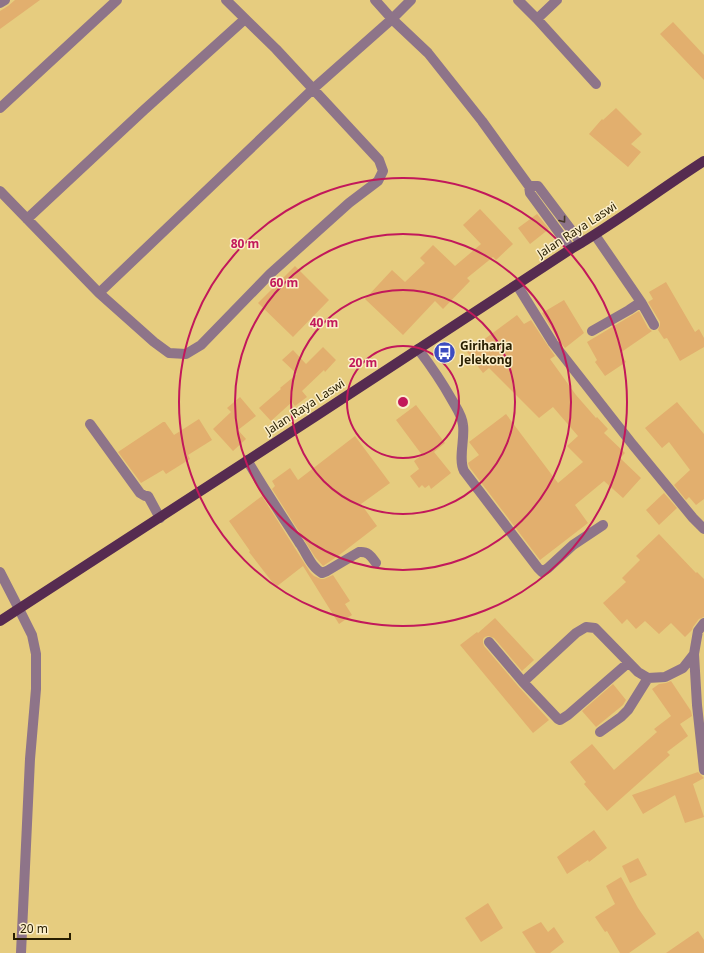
<svg xmlns="http://www.w3.org/2000/svg" width="704" height="953" viewBox="0 0 704 953" font-family="'Noto Sans',sans-serif">
<style>
.building{fill:#e2af6e}
.lines{fill:none;stroke-linecap:round;stroke-linejoin:round}
.minor{stroke:#8e7489;stroke-width:10}
.major{stroke:#562b50;stroke-width:10}
.oneway{stroke:#473829}
.ring{fill:none;stroke:#c2185b;stroke-width:2}
.labels{text-anchor:middle;stroke-width:3;stroke-linejoin:round;paint-order:stroke}
.street-label{font-size:12px;fill:#281e00;stroke:#fbeec9}
.poi-label{font-size:12px;font-weight:bold;fill:#281e00;stroke:#fbeec9;text-anchor:start}
.centre{fill:#c2185b;stroke:#fbeec9;stroke-width:2}
.ring-label{font-size:12px;text-anchor:middle;font-weight:bold;fill:#c2185b;stroke:#fbeec9;stroke-width:3;stroke-linejoin:round;paint-order:stroke}
</style>
<rect width="100%" height="100%" fill="#e6cc7f"/>
<path class="building" d="M 15,0 L 40,0 L 0,29 L 0,11 L 8,6 Z
M 673,22 L 704,55 L 704,80 L 660,34 Z
M 616,108 L 642,134 L 631,144 L 641,152 L 628,167 L 589,134 L 602,119 L 603,120 Z
M 480,209 L 513,244 L 496,260 L 493,257 L 467,278 L 470,281 L 443,309 L 435,301 L 403,335 L 365,299 L 392,270 L 405,282 L 425,263 L 420,258 L 433,245 L 455,266 L 481,244 L 463,225 Z
M 537,214 L 549,229 L 530,244 L 518,228 Z
M 295,266 L 329,300 L 293,337 L 258,303 Z
M 666,282 L 695,332 L 699,329 L 704,338 L 704,347 L 680,361 L 667,338 L 664,339 L 658,330 L 660,325 L 660,322 L 648,302 L 653,299 L 649,292 Z
M 564,300 L 584,333 L 565,348 L 558,339 L 542,313 Z
M 639,311 L 648,328 L 652,331 L 620,353 L 626,362 L 605,376 L 595,362 L 597,360 L 587,342 Z
M 517,315 L 524,324 L 531,320 L 548,346 L 555,356 L 550,359 L 576,395 L 596,418 L 597,417 L 608,429 L 604,433 L 625,453 L 620,458 L 641,478 L 623,498 L 604,481 L 575,505 L 588,523 L 540,560 L 470,468 L 468,463 L 479,455 L 469,442 L 506,414 L 558,483 L 583,462 L 567,446 L 578,436 L 553,407 L 539,418 L 489,368 L 483,373 L 467,352 Z
M 323,347 L 336,360 L 325,372 L 324,370 L 302,391 L 307,397 L 295,406 L 292,402 L 271,421 L 259,408 L 281,389 L 280,388 L 297,374 L 282,360 L 293,350 L 306,364 Z
M 240,397 L 256,416 L 238,430 L 246,439 L 233,451 L 213,429 L 231,412 L 227,408 Z
M 677,402 L 704,434 L 704,499 L 696,505 L 689,497 L 686,500 L 674,485 L 690,470 L 669,442 L 662,448 L 645,428 Z
M 416,405 L 445,443 L 434,452 L 451,473 L 431,489 L 429,485 L 425,488 L 422,485 L 419,488 L 410,476 L 419,469 L 414,461 L 422,455 L 396,420 Z
M 199,419 L 212,440 L 188,455 L 190,459 L 166,474 L 163,470 L 141,483 L 118,452 L 163,422 L 165,422 L 174,435 Z
M 355,436 L 390,483 L 361,504 L 377,526 L 338,556 L 323,566 L 315,557 L 272,489 L 275,486 L 272,481 L 290,468 L 298,480 Z
M 664,493 L 677,508 L 659,525 L 646,510 Z
M 262,496 L 310,572 L 314,576 L 321,579 L 324,579 L 333,575 L 350,601 L 345,604 L 352,615 L 339,624 L 303,566 L 276,587 L 249,552 L 250,551 L 229,521 Z
M 659,534 L 696,573 L 697,572 L 704,579 L 704,617 L 699,619 L 693,627 L 692,630 L 685,637 L 671,623 L 659,634 L 645,621 L 636,629 L 627,619 L 622,624 L 603,603 L 626,582 L 622,578 L 640,560 L 636,556 Z
M 495,618 L 534,660 L 522,671 L 494,638 L 488,636 L 485,637 L 483,639 L 483,643 L 484,646 L 518,686 L 549,720 L 533,733 L 460,645 L 477,632 L 478,633 Z
M 671,681 L 691,711 L 692,716 L 680,724 L 688,736 L 667,752 L 670,755 L 607,811 L 584,784 L 586,782 L 570,762 L 592,744 L 614,770 L 657,732 L 654,729 L 671,716 L 652,689 L 659,684 L 666,683 Z
M 613,684 L 626,700 L 623,705 L 596,727 L 582,711 Z
M 698,772 L 704,778 L 693,784 L 704,817 L 685,823 L 675,795 L 643,814 L 632,795 Z
M 594,830 L 607,848 L 589,862 L 588,860 L 567,874 L 557,857 Z
M 638,858 L 647,875 L 630,883 L 622,866 Z
M 621,877 L 638,908 L 656,934 L 629,953 L 620,953 L 607,931 L 605,932 L 595,917 L 615,904 L 606,886 Z
M 488,903 L 503,928 L 481,942 L 465,918 Z
M 541,922 L 548,932 L 554,927 L 564,942 L 550,953 L 536,953 L 522,932 Z
M 698,931 L 704,940 L 704,953 L 666,953 Z"/>
<g class="lines">
<path class="minor" d="M 375,0 L 392,19 L 428,53 L 482,121 L 529,186 L 530,193 L 571,249
M 518,0 L 537,19 L 557,0
M 0,3 L 5,0
M 537,19 L 596,84
M 0,108 L 117,0
M 529,186 L 538,186 L 581,243
M 0,191 L 99,293 L 154,342 L 169,353 L 186,354 L 201,345 L 270,274 L 349,203 L 378,181 L 383,171 L 379,160 L 276,49 L 226,0
M 27,219 L 144,110 L 245,19
M 517,285 L 553,343 L 633,445 L 693,518 L 704,529
M 99,293 L 314,88 L 392,19 L 411,0
M 641,302 L 654,325
M 592,331 L 629,310 L 641,302 L 595,235
M 418,349 C 431,366 442,382 452,400 C 457,409 462,415 463,425 C 465,439 458,459 464,471 L 538,568 L 542,572 L 548,568 L 573,545 L 603,525
M 90,424 L 140,493 L 145,496 L 148,496 L 160,518
M 247,460 C 264,489 282,516 300,544 C 307,554 311,567 322,573 L 327,571 L 359,552 C 368,551 371,556 376,563
M 0,572 L 19,609 L 32,635 L 36,654 L 36,689 L 30,759 L 21,953
M 704,623 L 698,631 L 694,654 L 697,705 L 704,770
M 489,642 L 523,682 L 558,719 L 560,720 L 568,715 L 628,663
M 523,682 L 576,633 L 586,627 L 595,628 L 638,672 L 648,678 L 665,677 L 683,668 L 694,654
M 600,732 L 621,717 L 628,710 L 648,678"/>
<path class="major" d="M 0,621 L 316,416 L 571,249 C 617,222 659,190 704,161"/>
</g>
<defs><path id="oneway-chevron" d="M-2-3.5L2.5 0L-2 3.5" fill="none" stroke-width="1.6" stroke-linecap="round" stroke-linejoin="round"/></defs>
<use class="oneway" href="#oneway-chevron" transform="translate(563 220) rotate(53)"/>
<g class="ring">
<circle cx="403" cy="402" r="56"/>
<circle cx="403" cy="402" r="112"/>
<circle cx="403" cy="402" r="168"/>
<circle cx="403" cy="402" r="224"/>
</g>
<defs>
<symbol id="bus-disc" viewBox="-11 -11 22 22"><circle r="9.5" fill="#3d4cc0" stroke="#fbeec9"/><path d="M-5-6H5V4H4V6H2V4H-2V6H-4V4H-5ZM-3.5-4V0h7V-4ZM-3.5 1.2v1.5H-2V1.2ZM2 1.2v1.5H3.5V1.2Z" fill="#fff"/></symbol>
</defs>
<g fill-rule="evenodd">
<use href="#bus-disc" x="432" y="340" width="25" height="25"/>
</g>
<g class="labels">
<g class="street-label">
<text transform="translate(577 230) rotate(-33)" y="4">Jalan Raya Laswi</text>
<text transform="translate(305 407) rotate(-33)" y="4">Jalan Raya Laswi</text>
</g>
<g class="poi-label">
<text x="460" y="350">Giriharja<tspan x="460" dy="14">Jelekong</tspan></text>
</g>
</g>
<circle cx="403" cy="402" r="6" class="centre"/>
<g class="ring-label">
<text x="245" y="248">80 m</text>
<text x="284" y="287">60 m</text>
<text x="324" y="327">40 m</text>
<text x="363" y="367">20 m</text>
</g>
<path d="M14 933v6h56v-6" fill="none" stroke="#281e00" stroke-width="2"/>
<text x="20" y="933" font-size="12" fill="#281e00" stroke="#fbeec9" stroke-width="3" paint-order="stroke">20 m</text>
</svg>
